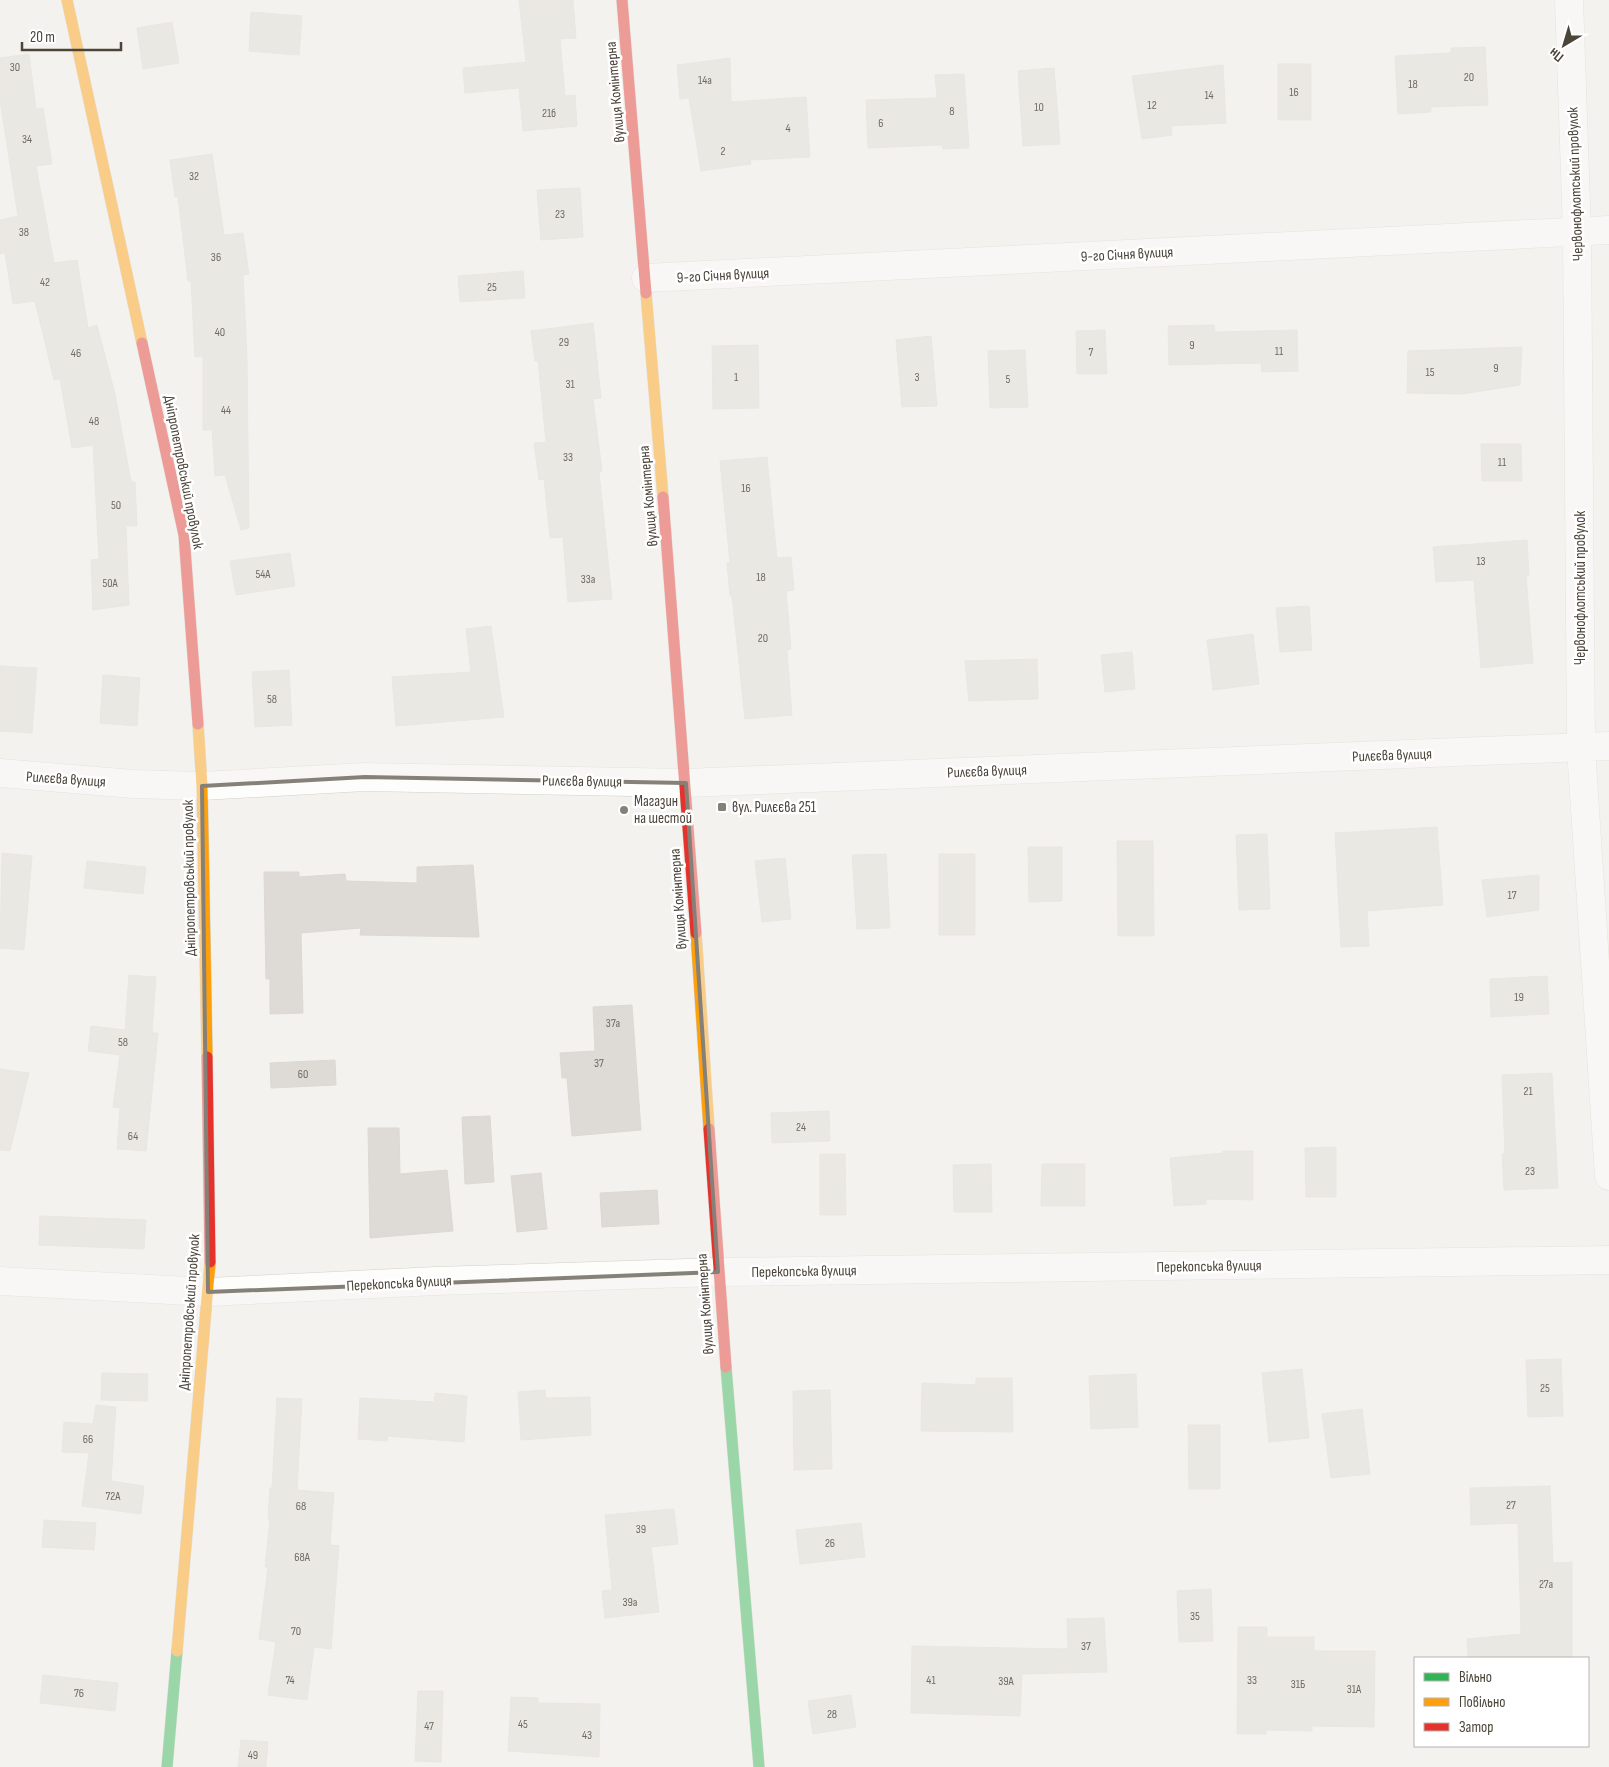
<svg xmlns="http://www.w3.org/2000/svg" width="1609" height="1767" viewBox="0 0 1609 1767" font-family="'Sofia Sans Condensed',sans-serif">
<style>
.building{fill:#dedbd6;stroke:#dcd9d4}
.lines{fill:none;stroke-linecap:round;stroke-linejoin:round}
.street-casing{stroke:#d2d0cb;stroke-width:29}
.fast-casing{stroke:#d3cfc5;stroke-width:12}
.slow-casing{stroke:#d3cfc5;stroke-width:12}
.jam-casing{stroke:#d3cfc5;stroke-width:12}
.street{stroke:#fdfdfc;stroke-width:28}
.fast{stroke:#30b455;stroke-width:11}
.slow{stroke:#ff9f0a;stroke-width:11}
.jam{stroke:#e5322d;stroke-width:11}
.marked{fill:none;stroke:#868178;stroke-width:4;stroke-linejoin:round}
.poi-dot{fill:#868178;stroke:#fff;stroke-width:2}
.labels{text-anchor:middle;stroke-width:5;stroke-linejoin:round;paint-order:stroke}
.number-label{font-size:12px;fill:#706a61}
.street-label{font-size:15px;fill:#4b4439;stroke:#fff}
.poi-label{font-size:15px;fill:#4b4439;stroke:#fff;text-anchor:start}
</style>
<rect width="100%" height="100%" fill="#f4f2ee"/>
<path class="building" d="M 519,0 L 573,0 L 576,38 L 560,39 L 565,96 L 575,95 L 577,126 L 523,131 L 519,88 L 465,93 L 463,68 L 526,62 Z
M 251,12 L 302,16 L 299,55 L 249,51 Z
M 172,22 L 179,63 L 143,69 L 137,28 Z
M 1485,47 L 1488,105 L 1431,107 L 1431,112 L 1398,114 L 1395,56 L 1451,53 L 1451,48 Z
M 29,54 L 36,109 L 43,108 L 52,164 L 36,166 L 54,263 L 77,260 L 88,328 L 97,325 L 115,394 L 131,482 L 135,482 L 137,526 L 126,526 L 129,605 L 93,610 L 91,560 L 99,559 L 93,445 L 72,448 L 60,379 L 54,380 L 35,301 L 13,304 L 5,253 L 0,254 L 0,220 L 18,216 L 0,100 L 0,58 Z
M 730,58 L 731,102 L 806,97 L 810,157 L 750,160 L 751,164 L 701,171 L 689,98 L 680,99 L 677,65 Z
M 1278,64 L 1311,64 L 1311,120 L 1278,120 Z
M 1223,65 L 1226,123 L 1171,126 L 1172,135 L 1142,139 L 1132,76 Z
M 1054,68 L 1060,144 L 1023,146 L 1018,71 Z
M 964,74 L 969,148 L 943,149 L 942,145 L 868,148 L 866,100 L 937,98 L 935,75 Z
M 212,154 L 224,235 L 243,233 L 249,274 L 243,275 L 247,358 L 249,528 L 241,530 L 225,475 L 215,476 L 212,430 L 203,430 L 203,356 L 195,357 L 191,281 L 188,281 L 178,197 L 175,197 L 170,160 Z
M 580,188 L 583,237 L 541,240 L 537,190 Z
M 523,271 L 525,298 L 460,302 L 458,276 Z
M 593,323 L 601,398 L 593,399 L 602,471 L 599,472 L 612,599 L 568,602 L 563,537 L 550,538 L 544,479 L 539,480 L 534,443 L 546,442 L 538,361 L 535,361 L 531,331 Z
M 1214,325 L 1215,332 L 1297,330 L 1298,371 L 1262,372 L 1261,363 L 1169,365 L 1168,326 Z
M 1105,330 L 1107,374 L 1077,374 L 1076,331 Z
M 931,336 L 937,406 L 902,407 L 896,340 Z
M 758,345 L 759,408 L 713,409 L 712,346 Z
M 1522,347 L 1520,385 L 1462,394 L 1407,393 L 1408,351 Z
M 1025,350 L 1028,407 L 990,408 L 988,351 Z
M 1481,444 L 1521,444 L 1522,481 L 1482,481 Z
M 767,457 L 777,558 L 791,557 L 794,590 L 786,591 L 791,649 L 787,650 L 792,715 L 745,719 L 732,596 L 730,596 L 727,563 L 730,563 L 720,461 Z
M 1527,540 L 1529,576 L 1526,576 L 1533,663 L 1481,668 L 1474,580 L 1436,582 L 1433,547 Z
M 290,553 L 295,586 L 236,595 L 230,561 Z
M 1309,606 L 1312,650 L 1280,652 L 1276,608 Z
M 491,626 L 504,717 L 396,726 L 392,677 L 471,672 L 466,629 Z
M 1253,634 L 1259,684 L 1213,690 L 1207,640 Z
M 1132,652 L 1135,689 L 1105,692 L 1101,655 Z
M 1037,659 L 1038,699 L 969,701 L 965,661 Z
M 0,666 L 37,668 L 32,733 L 0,731 Z
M 289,670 L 292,725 L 255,727 L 252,672 Z
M 103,675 L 140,678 L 137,726 L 100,723 Z
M 1437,827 L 1443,905 L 1367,911 L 1369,946 L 1341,947 L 1335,833 Z
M 1267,834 L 1270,909 L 1239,910 L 1236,835 Z
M 1117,841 L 1153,841 L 1154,936 L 1118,936 Z
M 1028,847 L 1062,847 L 1062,901 L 1029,902 Z
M 2,853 L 32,856 L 24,950 L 0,948 Z
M 886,854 L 890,928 L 857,929 L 852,855 Z
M 939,854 L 975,854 L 975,935 L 939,935 Z
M 785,858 L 791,919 L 762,922 L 755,861 Z
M 87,861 L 146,867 L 143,894 L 84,888 Z
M 473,865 L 479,937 L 360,935 L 361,928 L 301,933 L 303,1013 L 270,1014 L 270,979 L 266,979 L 264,872 L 299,872 L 299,877 L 345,874 L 346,881 L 417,883 L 417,867 Z
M 1539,875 L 1539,910 L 1487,917 L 1482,880 Z
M 129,975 L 156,977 L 152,1033 L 158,1033 L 146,1151 L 117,1149 L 120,1108 L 113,1107 L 120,1055 L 88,1051 L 91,1026 L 125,1030 Z
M 1547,976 L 1549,1014 L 1491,1017 L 1490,979 Z
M 632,1005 L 641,1130 L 572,1136 L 567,1078 L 562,1078 L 560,1053 L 595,1051 L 593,1007 Z
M 335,1060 L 336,1085 L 271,1088 L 270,1063 Z
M 0,1069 L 29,1073 L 10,1151 L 0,1150 Z
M 1552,1073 L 1558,1188 L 1504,1190 L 1502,1154 L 1505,1154 L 1502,1075 Z
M 829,1111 L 830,1141 L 772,1143 L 771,1113 Z
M 490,1116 L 494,1182 L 465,1184 L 462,1117 Z
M 368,1128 L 399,1128 L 400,1174 L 447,1170 L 453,1231 L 370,1238 Z
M 1336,1147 L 1336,1197 L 1306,1197 L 1305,1148 Z
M 1223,1151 L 1253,1151 L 1253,1200 L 1206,1199 L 1206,1204 L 1174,1206 L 1170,1158 L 1223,1153 Z
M 820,1154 L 845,1154 L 846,1215 L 820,1215 Z
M 991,1164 L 992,1212 L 954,1212 L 953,1165 Z
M 1042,1164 L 1085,1164 L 1085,1206 L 1041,1206 Z
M 541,1173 L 547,1229 L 517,1232 L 511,1176 Z
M 657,1190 L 659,1224 L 602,1227 L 600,1193 Z
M 40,1216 L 146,1220 L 144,1249 L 39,1245 Z
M 1561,1359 L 1563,1416 L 1528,1417 L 1526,1360 Z
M 1302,1369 L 1309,1438 L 1269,1442 L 1262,1373 Z
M 102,1373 L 148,1374 L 147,1401 L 101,1400 Z
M 1136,1374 L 1138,1427 L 1091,1429 L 1089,1376 Z
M 976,1378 L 1012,1378 L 1013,1432 L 921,1431 L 922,1383 L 976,1385 Z
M 545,1390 L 546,1398 L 590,1397 L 591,1435 L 521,1440 L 518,1392 Z
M 830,1390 L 832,1469 L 794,1470 L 793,1391 Z
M 435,1393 L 467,1396 L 464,1442 L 388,1436 L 387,1441 L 358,1439 L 360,1398 L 434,1402 Z
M 277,1398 L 302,1399 L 297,1490 L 334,1493 L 330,1545 L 339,1546 L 331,1649 L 314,1647 L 307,1700 L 268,1695 L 276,1642 L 259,1639 L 268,1567 L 265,1567 L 270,1519 L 268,1519 L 270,1488 L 272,1488 Z
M 96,1405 L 116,1407 L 111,1481 L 144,1486 L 141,1514 L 82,1506 L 89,1453 L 62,1452 L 64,1422 L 93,1424 Z
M 1362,1409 L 1370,1474 L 1331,1478 L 1322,1414 Z
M 1188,1425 L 1220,1425 L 1220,1489 L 1189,1489 Z
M 1550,1486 L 1553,1563 L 1572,1562 L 1572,1658 L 1468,1658 L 1467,1639 L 1521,1634 L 1518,1523 L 1471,1525 L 1470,1488 Z
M 674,1509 L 678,1544 L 651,1547 L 659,1612 L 605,1618 L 602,1591 L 612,1590 L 605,1515 Z
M 44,1520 L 96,1523 L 94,1550 L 42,1547 Z
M 861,1523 L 865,1557 L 800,1564 L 796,1530 Z
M 1211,1589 L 1213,1641 L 1179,1642 L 1177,1591 Z
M 1104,1618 L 1107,1672 L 1022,1674 L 1020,1716 L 911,1713 L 912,1646 L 1068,1649 L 1067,1619 Z
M 1238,1627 L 1267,1627 L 1267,1637 L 1314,1637 L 1314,1651 L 1375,1651 L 1374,1727 L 1312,1726 L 1312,1731 L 1266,1730 L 1266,1734 L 1237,1734 Z
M 43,1675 L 118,1683 L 115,1711 L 40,1703 Z
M 418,1691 L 443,1691 L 441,1762 L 415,1761 Z
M 851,1695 L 856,1727 L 813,1734 L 808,1701 Z
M 511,1697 L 538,1698 L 538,1703 L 600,1704 L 599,1757 L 508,1751 Z
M 241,1740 L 268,1742 L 266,1767 L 238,1767 Z"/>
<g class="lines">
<defs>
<path id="street" d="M 1569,0 L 1577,231 L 1581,748 L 1609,1176
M 646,278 L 1609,230
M 0,773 L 133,784 L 202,786 L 365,777 L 686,783 L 1609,746
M 0,1281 L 208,1292 L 436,1281 L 718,1272 L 1609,1260"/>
<path id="fast" d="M 726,1367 L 759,1767
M 167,1767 L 177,1651"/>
<path id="slow" d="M 67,0 L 142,343
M 646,293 L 663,497
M 198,724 L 202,786 L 207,1057
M 696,933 L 709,1129
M 177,1651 L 210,1262"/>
<path id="jam" d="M 622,0 L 646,293
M 142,343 L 184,535 L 198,724
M 663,497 L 696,933
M 207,1057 L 210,1262
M 709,1129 L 726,1367"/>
</defs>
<use href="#street" class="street-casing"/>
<use href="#fast" class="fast-casing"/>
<use href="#slow" class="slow-casing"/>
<use href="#jam" class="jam-casing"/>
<use href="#street" class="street"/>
<use href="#fast" class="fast"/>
<use href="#slow" class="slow"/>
<use href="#jam" class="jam"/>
</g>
<path d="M0 0H1609V1767H0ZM 365,777 L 686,783 L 718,1272 L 208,1292 L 202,786 Z" fill="#f4f2ee" fill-opacity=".55" fill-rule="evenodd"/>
<path class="marked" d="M 365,777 L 686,783 L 718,1272 L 208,1292 L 202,786 Z"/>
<g class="poi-dot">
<rect x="717" y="802" width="10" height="10" rx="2.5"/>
<circle cx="624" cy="810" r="5"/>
</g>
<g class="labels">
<g class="number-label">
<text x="15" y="71">30</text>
<text x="1469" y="81">20</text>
<text x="705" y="84">14а</text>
<text x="1413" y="88">18</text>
<text x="1294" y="96">16</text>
<text x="1209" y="99">14</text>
<text x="1152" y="109">12</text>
<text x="1039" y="111">10</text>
<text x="952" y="115">8</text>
<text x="549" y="117">21б</text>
<text x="881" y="127">6</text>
<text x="788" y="132">4</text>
<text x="27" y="143">34</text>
<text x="723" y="155">2</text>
<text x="194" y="180">32</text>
<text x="560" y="218">23</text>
<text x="24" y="236">38</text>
<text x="216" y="261">36</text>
<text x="45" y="286">42</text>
<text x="492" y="291">25</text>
<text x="220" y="336">40</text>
<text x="564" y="346">29</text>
<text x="1192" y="349">9</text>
<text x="1279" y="355">11</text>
<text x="1091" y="356">7</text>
<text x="76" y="357">46</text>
<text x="1496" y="372">9</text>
<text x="1430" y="376">15</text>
<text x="736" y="381">1</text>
<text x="917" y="381">3</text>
<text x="1008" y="383">5</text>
<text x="570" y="388">31</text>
<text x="226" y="414">44</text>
<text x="94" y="425">48</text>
<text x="568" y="461">33</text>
<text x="1502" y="466">11</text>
<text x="746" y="492">16</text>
<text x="116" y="509">50</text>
<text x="1481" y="565">13</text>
<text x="263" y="578">54А</text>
<text x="761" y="581">18</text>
<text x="588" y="583">33а</text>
<text x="110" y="587">50А</text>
<text x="763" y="642">20</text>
<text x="272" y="703">58</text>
<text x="1512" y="899">17</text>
<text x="1519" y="1001">19</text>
<text x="613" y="1027">37а</text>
<text x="123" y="1046">58</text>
<text x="599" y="1067">37</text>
<text x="303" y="1078">60</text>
<text x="1528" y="1095">21</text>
<text x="801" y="1131">24</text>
<text x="133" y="1140">64</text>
<text x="1530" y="1175">23</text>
<text x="1545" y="1392">25</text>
<text x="88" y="1443">66</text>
<text x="113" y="1500">72А</text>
<text x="1511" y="1509">27</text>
<text x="301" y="1510">68</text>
<text x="641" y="1533">39</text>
<text x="830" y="1547">26</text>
<text x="302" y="1561">68А</text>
<text x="1546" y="1588">27а</text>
<text x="630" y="1606">39а</text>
<text x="1195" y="1620">35</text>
<text x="296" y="1635">70</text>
<text x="1086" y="1650">37</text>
<text x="290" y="1684">74</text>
<text x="931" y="1684">41</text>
<text x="1252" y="1684">33</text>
<text x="1006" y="1685">39А</text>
<text x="1298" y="1688">31Б</text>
<text x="1354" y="1693">31А</text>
<text x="79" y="1697">76</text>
<text x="832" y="1718">28</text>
<text x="523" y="1728">45</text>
<text x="429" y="1730">47</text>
<text x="587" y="1739">43</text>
<text x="253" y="1759">49</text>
</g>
<g class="street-label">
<text transform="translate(615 92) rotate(-95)" y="5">вулиця Комінтерна</text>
<text transform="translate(1575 184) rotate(-92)" y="5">Червонофлотський провулок</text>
<text transform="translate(1127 254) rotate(-3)" y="5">9-го Січня вулиця</text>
<text transform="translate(723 275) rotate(-3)" y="5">9-го Січня вулиця</text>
<text transform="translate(184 472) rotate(79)" y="5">Дніпропетровський провулок</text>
<text transform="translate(648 496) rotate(-95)" y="5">вулиця Комінтерна</text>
<text transform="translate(1580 588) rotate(-90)" y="5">Червонофлотський провулок</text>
<text transform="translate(1392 755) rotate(-2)" y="5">Рилєєва вулиця</text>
<text transform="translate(987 771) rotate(-2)" y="5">Рилєєва вулиця</text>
<text transform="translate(66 779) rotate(4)" y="5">Рилєєва вулиця</text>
<text transform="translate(582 781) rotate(1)" y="5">Рилєєва вулиця</text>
<text transform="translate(189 878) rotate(-91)" y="5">Дніпропетровський провулок</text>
<text transform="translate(678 899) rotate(-94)" y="5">вулиця Комінтерна</text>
<text transform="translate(1209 1266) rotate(-1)" y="5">Перекопська вулиця</text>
<text transform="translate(804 1271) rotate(-1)" y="5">Перекопська вулиця</text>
<text transform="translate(399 1283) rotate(-3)" y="5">Перекопська вулиця</text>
<text transform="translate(705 1304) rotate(-94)" y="5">вулиця Комінтерна</text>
<text transform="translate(189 1312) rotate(-86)" y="5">Дніпропетровський провулок</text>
</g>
<g class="poi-label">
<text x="634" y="806">Магазин<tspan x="634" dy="17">на шестой</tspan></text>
<text x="732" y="812">вул. Рилєєва 251</text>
</g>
</g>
<rect x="1414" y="1657" width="175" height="90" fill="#ffffff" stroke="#b7b4b0"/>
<rect x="1424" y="1673" width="25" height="8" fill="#30b455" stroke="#b7b4b0"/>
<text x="1459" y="1682" font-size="15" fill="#4b4439">Вільно</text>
<rect x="1424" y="1698" width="25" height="8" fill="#ff9f0a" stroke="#b7b4b0"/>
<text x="1459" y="1707" font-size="15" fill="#4b4439">Повільно</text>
<rect x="1424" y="1723" width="25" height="8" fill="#e5322d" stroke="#b7b4b0"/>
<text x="1459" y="1732" font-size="15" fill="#4b4439">Затор</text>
<g transform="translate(1564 45) rotate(218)" stroke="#ffffff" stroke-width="4" paint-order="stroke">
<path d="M0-4L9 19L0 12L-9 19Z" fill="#4b4439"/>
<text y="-8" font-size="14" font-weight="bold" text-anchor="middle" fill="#4b4439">Пн</text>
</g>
<path d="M22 42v8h99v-8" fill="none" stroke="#4b4439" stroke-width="2.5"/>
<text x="30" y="42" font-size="15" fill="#4b4439" stroke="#ffffff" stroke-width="4" paint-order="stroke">20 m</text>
</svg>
